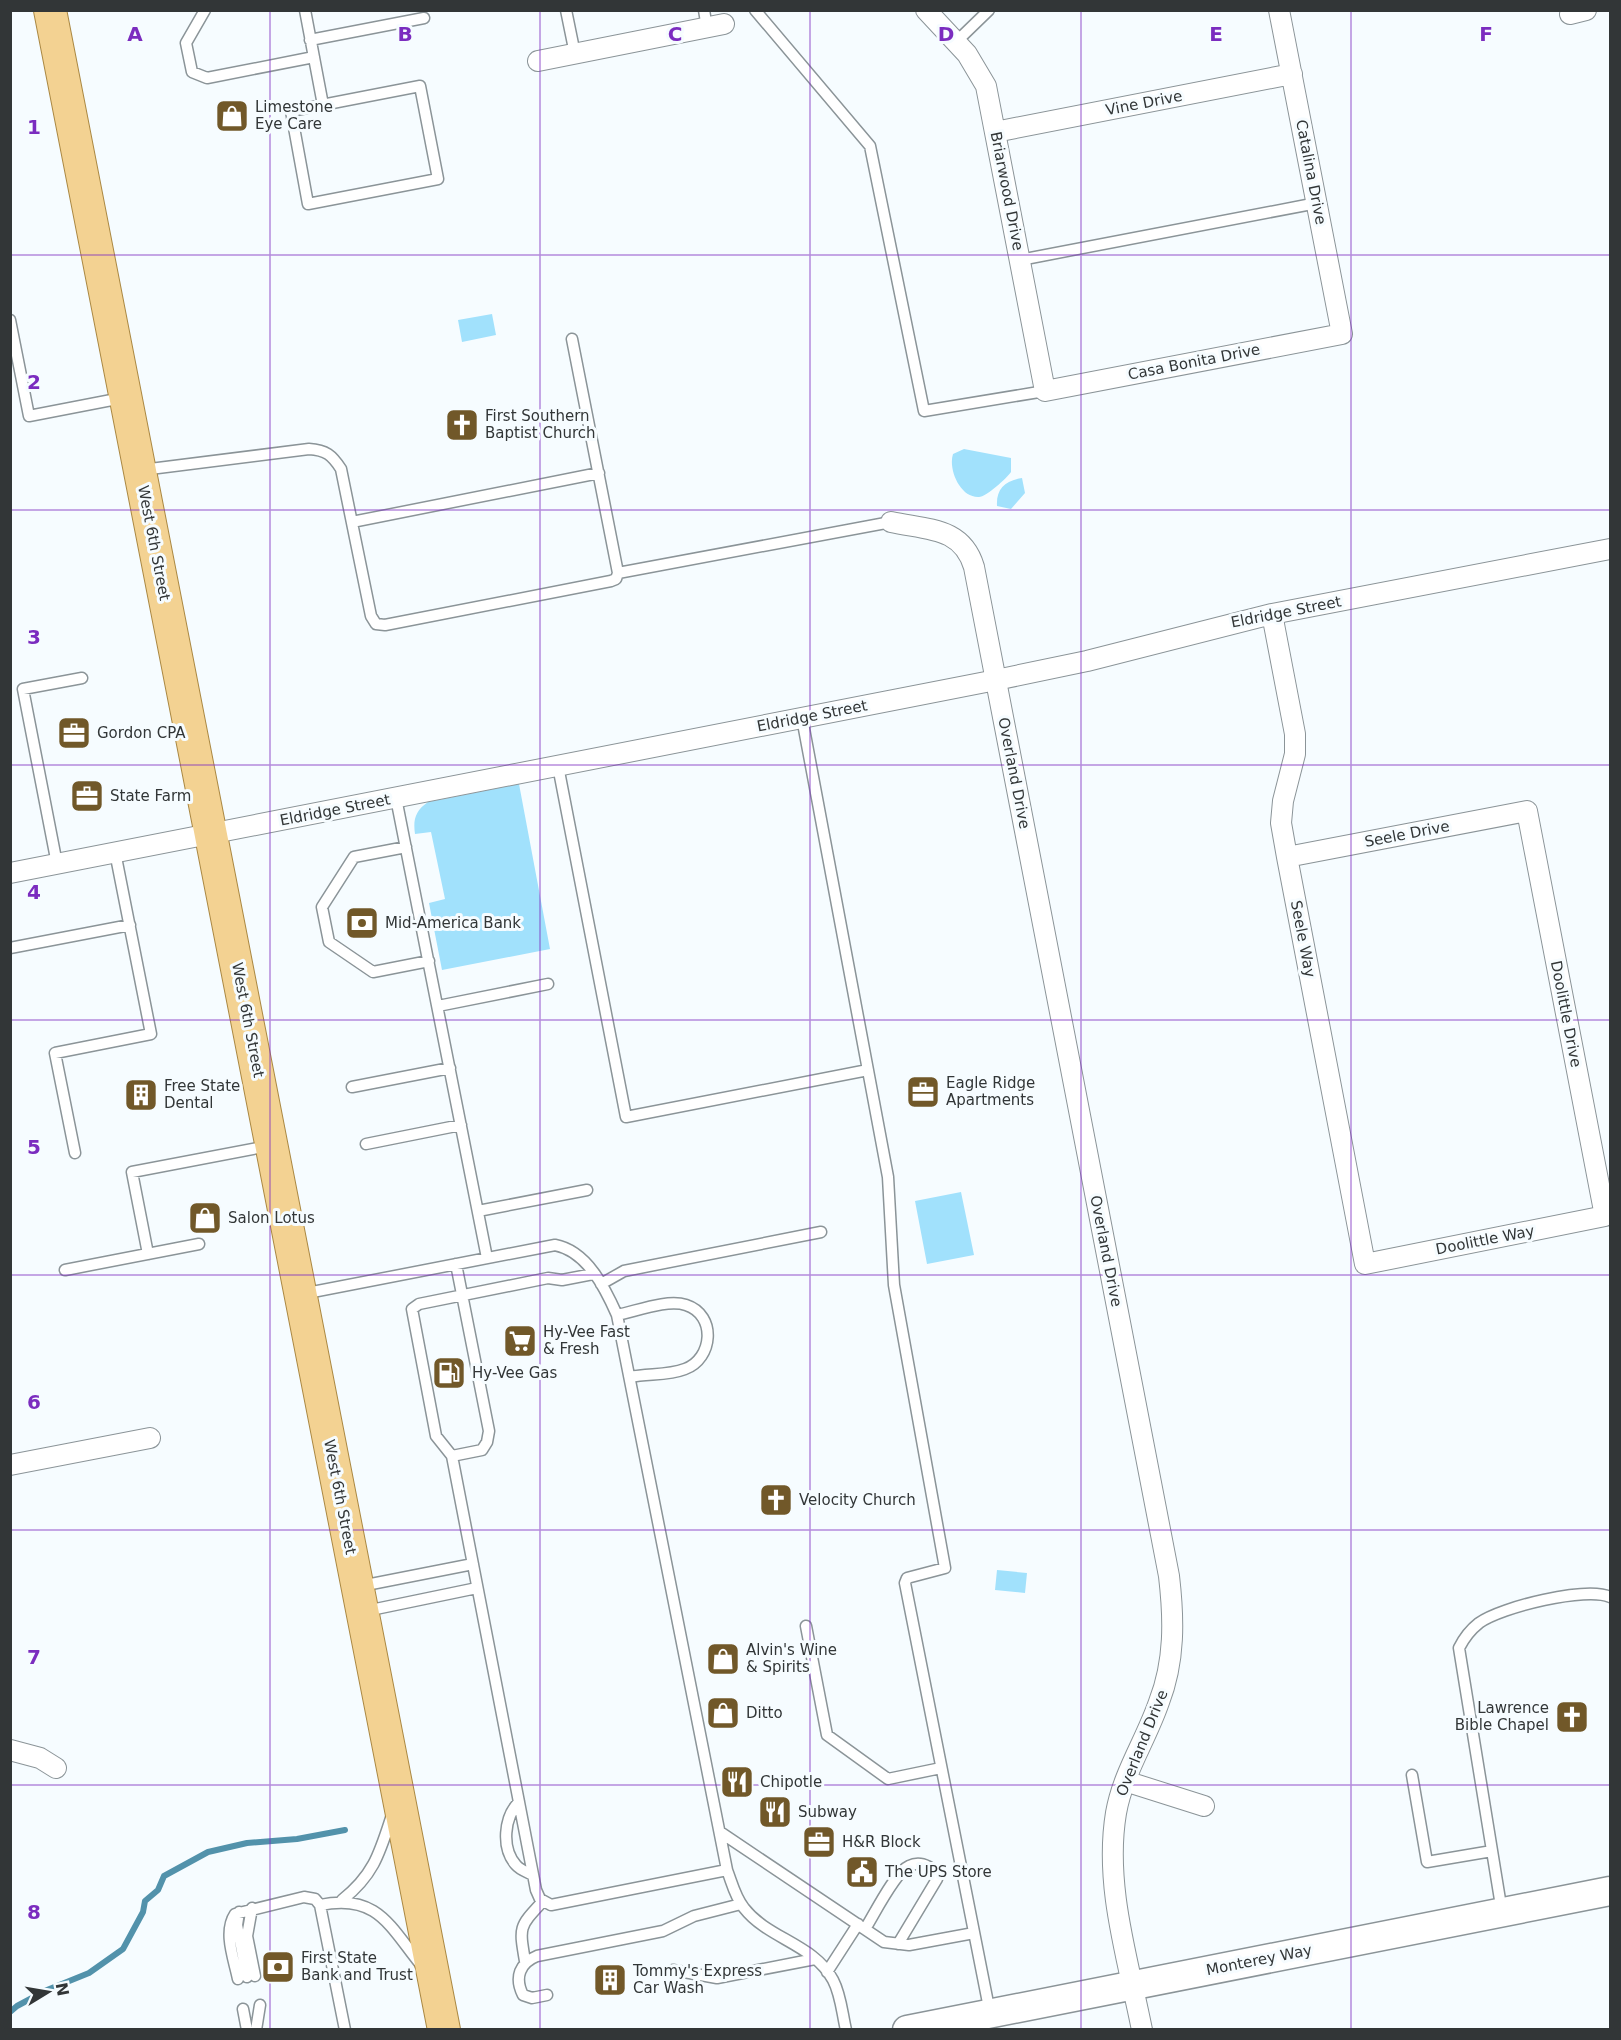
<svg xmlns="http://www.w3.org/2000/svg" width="1621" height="2040" viewBox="0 0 1621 2040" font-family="'DejaVu Sans',sans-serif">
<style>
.green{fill:#a1e1fc}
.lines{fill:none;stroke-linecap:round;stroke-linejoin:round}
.stream{stroke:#5292ab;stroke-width:6}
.lane-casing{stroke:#8b9498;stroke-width:13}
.street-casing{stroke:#8b9498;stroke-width:22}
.secondary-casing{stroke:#8b9498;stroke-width:31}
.primary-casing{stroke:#aa8843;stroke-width:34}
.lane{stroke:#fff;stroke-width:10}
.street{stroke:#fff;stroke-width:20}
.secondary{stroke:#fff;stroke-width:28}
.primary{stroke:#f3d292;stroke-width:32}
.grid{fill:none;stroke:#7b2cbf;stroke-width:1.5;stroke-opacity:0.55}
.labels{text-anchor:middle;stroke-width:6;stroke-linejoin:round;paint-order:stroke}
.street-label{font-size:15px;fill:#323637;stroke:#f6fcff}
.poi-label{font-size:15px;fill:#323637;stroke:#f6fcff;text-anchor:start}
.grid-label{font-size:20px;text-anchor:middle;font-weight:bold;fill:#7b2cbf;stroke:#f6fcff;stroke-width:6;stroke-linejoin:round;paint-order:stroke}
</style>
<rect width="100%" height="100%" fill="#f6fcff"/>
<path class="green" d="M 492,314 L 496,335 L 462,342 L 458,320 Z
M 964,449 L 1011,458 L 1011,472 C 1007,478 986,497 979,497 C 960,498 948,469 953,454 Z
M 1022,478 L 1025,493 L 1011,509 L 997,506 C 996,489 1005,481 1022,478 Z
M 519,784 L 550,949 L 442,970 L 429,903 L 445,899 L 431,832 L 415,834 C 413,820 415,811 428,802 Z
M 961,1192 L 974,1255 L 927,1264 L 915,1201 Z
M 997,1570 L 1027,1573 L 1025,1593 L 995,1590 Z"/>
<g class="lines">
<path class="stream" d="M 10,2012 L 17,2006 L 47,1990 L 89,1973 L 123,1949 L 143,1912 L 145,1901 L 158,1890 L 164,1876 L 208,1852 L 247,1843 L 297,1839 L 345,1830"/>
<defs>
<path id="lane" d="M 205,10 L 186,43 L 192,72 L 207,78 L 314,57
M 305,10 L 323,105
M 566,10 L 575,54
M 704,10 L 707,28
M 755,10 L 870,146 L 924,411 L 1045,391
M 310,40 L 424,18
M 956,42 L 989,10
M 420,86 L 438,179 L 308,204 L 291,111 Z
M 1020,260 L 1317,203
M 10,320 L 29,416 L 122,398
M 142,470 L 309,449 C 326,450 332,455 341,469 L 371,616 L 376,624 L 385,625 L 611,581 L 616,579 L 618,573 L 572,339
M 352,522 L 599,473
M 618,573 L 891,522
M 802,718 L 888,1177 L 894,1285 L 945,1568 L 907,1578 L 905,1583 L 990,2013
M 558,766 L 626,1117 L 868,1070
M 396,798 L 487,1258
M 406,847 L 354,857 L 322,907 L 329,942 L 373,972 L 429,961
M 57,864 L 23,689 L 82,678
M 10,948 L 130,925
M 438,1006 L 548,984
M 352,1087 L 450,1068
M 366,1144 L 461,1125
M 75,1153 L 55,1053 L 151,1034 L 115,852
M 478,1211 L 587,1190
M 148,1254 L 132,1172 L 268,1146
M 65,1270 L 199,1244
M 593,1274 L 562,1280 L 548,1278 L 419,1304 L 412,1309 L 436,1436 L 452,1456 L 536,1890 L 540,1899 L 551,1905 L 727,1870
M 601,1284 L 624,1271 L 821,1232
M 302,1294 L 555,1245 C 587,1251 605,1288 617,1315 L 727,1870 C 732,1883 735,1897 744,1908 C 768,1939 814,1944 833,1980 C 841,1995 842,2013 846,2030
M 617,1315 C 637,1311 667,1299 686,1305 C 717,1315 713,1359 685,1369 C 667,1376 648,1373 630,1377
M 452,1456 L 482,1450 L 487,1442 L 489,1431 L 456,1264
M 361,1586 L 473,1564
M 366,1611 L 477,1588
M 806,1626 L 827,1735 L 888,1779 L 941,1768
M 1412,1775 L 1427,1862 L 1492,1851
M 519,1802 C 504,1817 501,1848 516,1865 C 520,1870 527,1872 533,1875
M 720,1832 L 884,1942 L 909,1945 L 974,1933
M 342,1900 C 374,1875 380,1852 392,1815
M 252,1908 L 247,1936 L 255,1976
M 239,1912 L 237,1925 L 247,1977
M 1502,1912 L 1459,1648 C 1464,1638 1470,1630 1479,1623 C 1501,1607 1587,1586 1610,1597
M 865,1929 C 874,1915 895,1872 909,1866 C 919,1861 927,1865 935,1871 L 937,1879 L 898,1944
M 525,1961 C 519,1926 519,1927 543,1901
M 673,1970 L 717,1978 L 815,1959
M 827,1972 L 858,1924
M 238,1979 C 234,1959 223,1932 235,1914 L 304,1897 L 315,1899 L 320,1905
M 547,1995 L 532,1998 L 523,1995 C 514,1977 520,1963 537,1956 L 663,1931 L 694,1916 L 741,1904
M 243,2009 L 247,2030
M 256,2030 L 260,2005
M 345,2030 L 320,1905 C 378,1893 390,1927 422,1966"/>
<path id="street" d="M 926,10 L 967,54 L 986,86 L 1045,391 L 1342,334 L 1279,10
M 1570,14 L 1586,10
M 538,61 L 724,24
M 995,132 L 1292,74
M 891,522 C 928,530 962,527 974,567 L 1169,1576 C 1174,1619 1175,1661 1159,1702 C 1146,1740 1123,1773 1116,1813 C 1104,1885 1128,1959 1142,2030
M 1272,614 L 1295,734 L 1295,754 L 1283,801 L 1281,823 L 1287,857 L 1365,1264 L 1605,1216 L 1527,811 L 1287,857
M 10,873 L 996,680 L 1087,661 L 1272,614 L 1610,549
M 10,1465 L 150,1438
M 10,1750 L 40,1758 L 56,1768
M 1125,1781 L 1204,1806"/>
<path id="secondary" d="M 907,2030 L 1610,1891"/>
<path id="primary" d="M 50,10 L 444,2030"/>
</defs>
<use href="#lane" class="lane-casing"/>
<use href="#street" class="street-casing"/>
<use href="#secondary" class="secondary-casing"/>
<use href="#primary" class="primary-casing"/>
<use href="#lane" class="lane"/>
<use href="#street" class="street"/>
<use href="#secondary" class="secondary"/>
<use href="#primary" class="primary"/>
</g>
<path class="grid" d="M 270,10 L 270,2030M 540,10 L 540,2030M 810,10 L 810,2030M 1081,10 L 1081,2030M 1351,10 L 1351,2030M 10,255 L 1610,255M 10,510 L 1610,510M 10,765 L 1610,765M 10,1020 L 1610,1020M 10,1275 L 1610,1275M 10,1530 L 1610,1530M 10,1785 L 1610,1785"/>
<defs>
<symbol id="shop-square" viewBox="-11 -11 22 22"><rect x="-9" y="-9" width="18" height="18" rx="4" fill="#715829" stroke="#f6fcff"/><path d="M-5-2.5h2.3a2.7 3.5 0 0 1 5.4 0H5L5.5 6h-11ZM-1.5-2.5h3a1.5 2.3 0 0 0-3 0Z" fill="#fff"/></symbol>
<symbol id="church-square" viewBox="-11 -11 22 22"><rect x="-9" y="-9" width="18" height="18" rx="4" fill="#715829" stroke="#f6fcff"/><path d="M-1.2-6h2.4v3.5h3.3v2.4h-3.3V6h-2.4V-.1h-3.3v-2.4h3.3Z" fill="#fff"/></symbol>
<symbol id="office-square" viewBox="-11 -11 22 22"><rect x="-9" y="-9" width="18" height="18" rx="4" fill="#715829" stroke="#f6fcff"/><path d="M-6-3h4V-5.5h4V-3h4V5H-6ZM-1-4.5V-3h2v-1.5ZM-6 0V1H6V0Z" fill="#fff"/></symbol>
<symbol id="bank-square" viewBox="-11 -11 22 22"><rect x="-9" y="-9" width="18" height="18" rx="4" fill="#715829" stroke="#f6fcff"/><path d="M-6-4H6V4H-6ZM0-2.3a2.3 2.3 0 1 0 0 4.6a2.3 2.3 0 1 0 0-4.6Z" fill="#fff"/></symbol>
<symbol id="building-square" viewBox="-11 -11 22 22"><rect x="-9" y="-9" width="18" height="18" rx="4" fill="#715829" stroke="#f6fcff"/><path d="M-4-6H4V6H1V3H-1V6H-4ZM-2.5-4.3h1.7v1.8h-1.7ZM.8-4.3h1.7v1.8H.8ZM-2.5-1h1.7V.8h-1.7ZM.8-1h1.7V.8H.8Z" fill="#fff"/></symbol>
<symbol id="supermarket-square" viewBox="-11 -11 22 22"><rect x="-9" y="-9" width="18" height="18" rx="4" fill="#715829" stroke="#f6fcff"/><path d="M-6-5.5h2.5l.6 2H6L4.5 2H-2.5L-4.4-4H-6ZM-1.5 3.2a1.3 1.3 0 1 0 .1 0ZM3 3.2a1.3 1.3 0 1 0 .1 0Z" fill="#fff"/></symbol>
<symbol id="fuel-square" viewBox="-11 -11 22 22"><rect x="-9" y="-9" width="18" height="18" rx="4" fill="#715829" stroke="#f6fcff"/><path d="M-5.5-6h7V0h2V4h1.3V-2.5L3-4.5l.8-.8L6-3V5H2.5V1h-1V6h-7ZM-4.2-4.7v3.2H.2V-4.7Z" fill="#fff"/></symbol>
<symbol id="restaurant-square" viewBox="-11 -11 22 22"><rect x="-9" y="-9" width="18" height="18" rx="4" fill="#715829" stroke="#f6fcff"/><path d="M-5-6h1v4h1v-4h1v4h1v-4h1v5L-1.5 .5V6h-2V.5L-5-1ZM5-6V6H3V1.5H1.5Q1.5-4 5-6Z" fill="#fff"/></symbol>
<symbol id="civic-square" viewBox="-11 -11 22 22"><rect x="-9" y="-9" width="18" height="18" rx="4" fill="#715829" stroke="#f6fcff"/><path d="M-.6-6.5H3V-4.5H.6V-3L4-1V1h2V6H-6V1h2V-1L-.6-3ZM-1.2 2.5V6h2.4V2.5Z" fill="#fff"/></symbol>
</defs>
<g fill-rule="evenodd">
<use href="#shop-square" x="213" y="97" width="38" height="38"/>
<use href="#church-square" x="443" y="406" width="38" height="38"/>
<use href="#office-square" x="55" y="714" width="38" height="38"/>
<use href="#office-square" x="68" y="777" width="38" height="38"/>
<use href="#bank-square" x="343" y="904" width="38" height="38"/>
<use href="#office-square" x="904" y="1073" width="38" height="38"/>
<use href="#building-square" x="122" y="1076" width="38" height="38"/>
<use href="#shop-square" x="186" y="1199" width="38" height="38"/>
<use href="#supermarket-square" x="501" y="1322" width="38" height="38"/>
<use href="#fuel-square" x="430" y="1354" width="38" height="38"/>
<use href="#church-square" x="757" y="1481" width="38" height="38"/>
<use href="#shop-square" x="704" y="1640" width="38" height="38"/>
<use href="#shop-square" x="704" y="1694" width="38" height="38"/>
<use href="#church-square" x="1553" y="1698" width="38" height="38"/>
<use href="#restaurant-square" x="718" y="1763" width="38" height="38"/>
<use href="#restaurant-square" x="756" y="1793" width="38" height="38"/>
<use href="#office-square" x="800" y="1823" width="38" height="38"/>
<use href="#civic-square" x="843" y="1853" width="38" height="38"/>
<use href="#bank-square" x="259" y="1948" width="38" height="38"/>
<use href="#building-square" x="591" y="1961" width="38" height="38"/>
</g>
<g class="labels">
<g class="street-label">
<text transform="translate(1144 103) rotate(-11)" y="5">Vine Drive</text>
<text transform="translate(1311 172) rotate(79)" y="5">Catalina Drive</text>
<text transform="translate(1007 191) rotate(79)" y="5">Briarwood Drive</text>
<text transform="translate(1194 362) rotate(-11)" y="5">Casa Bonita Drive</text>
<text transform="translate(154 543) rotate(79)" y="5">West 6th Street</text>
<text transform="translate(1286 612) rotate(-11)" y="5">Eldridge Street</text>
<text transform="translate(812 716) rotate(-11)" y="5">Eldridge Street</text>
<text transform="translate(1014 773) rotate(79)" y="5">Overland Drive</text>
<text transform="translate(335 810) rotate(-11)" y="5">Eldridge Street</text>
<text transform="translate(1407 834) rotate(-11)" y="5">Seele Drive</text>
<text transform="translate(1303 939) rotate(79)" y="5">Seele Way</text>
<text transform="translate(1566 1014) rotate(79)" y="5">Doolittle Drive</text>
<text transform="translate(248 1020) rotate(79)" y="5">West 6th Street</text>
<text transform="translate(1485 1240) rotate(-11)" y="5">Doolittle Way</text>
<text transform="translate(1106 1251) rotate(79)" y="5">Overland Drive</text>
<text transform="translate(340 1497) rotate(79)" y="5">West 6th Street</text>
<text transform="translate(1142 1743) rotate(-68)" y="5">Overland Drive</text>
<text transform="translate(1259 1960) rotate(-11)" y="5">Monterey Way</text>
</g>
<g class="poi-label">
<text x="255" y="112">Limestone<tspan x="255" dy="17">Eye Care</tspan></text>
<text x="485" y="421">First Southern<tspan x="485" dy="17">Baptist Church</tspan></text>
<text x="97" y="738">Gordon CPA</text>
<text x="110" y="801">State Farm</text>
<text x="385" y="928">Mid-America Bank</text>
<text x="946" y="1088">Eagle Ridge<tspan x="946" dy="17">Apartments</tspan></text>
<text x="164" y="1091">Free State<tspan x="164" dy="17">Dental</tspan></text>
<text x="228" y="1223">Salon Lotus</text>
<text x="543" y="1337">Hy-Vee Fast<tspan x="543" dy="17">&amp; Fresh</tspan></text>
<text x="472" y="1378">Hy-Vee Gas</text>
<text x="799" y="1505">Velocity Church</text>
<text x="746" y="1655">Alvin's Wine<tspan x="746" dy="17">&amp; Spirits</tspan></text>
<text x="1549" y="1713" text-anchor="end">Lawrence<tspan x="1549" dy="17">Bible Chapel</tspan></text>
<text x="746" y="1718">Ditto</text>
<text x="760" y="1787">Chipotle</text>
<text x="798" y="1817">Subway</text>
<text x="842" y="1847">H&amp;R Block</text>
<text x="885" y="1877">The UPS Store</text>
<text x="301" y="1963">First State<tspan x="301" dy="17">Bank and Trust</tspan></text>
<text x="633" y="1976">Tommy's Express<tspan x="633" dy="17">Car Wash</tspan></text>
</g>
</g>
<g class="grid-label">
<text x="135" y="41">A</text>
<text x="405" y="41">B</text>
<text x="675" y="41">C</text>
<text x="946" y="41">D</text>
<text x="1216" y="41">E</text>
<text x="1486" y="41">F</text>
<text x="34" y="134">1</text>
<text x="34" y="389">2</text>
<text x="34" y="644">3</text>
<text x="34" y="899">4</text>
<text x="34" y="1154">5</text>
<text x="34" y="1409">6</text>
<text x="34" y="1664">7</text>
<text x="34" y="1919">8</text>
</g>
<rect width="1621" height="2040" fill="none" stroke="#323637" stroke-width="24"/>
<g transform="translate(48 1992) rotate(79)" stroke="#f6fcff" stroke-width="4.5" paint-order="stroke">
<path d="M0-4.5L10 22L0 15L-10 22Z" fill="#323637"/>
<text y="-9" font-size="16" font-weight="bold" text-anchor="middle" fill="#323637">N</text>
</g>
</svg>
